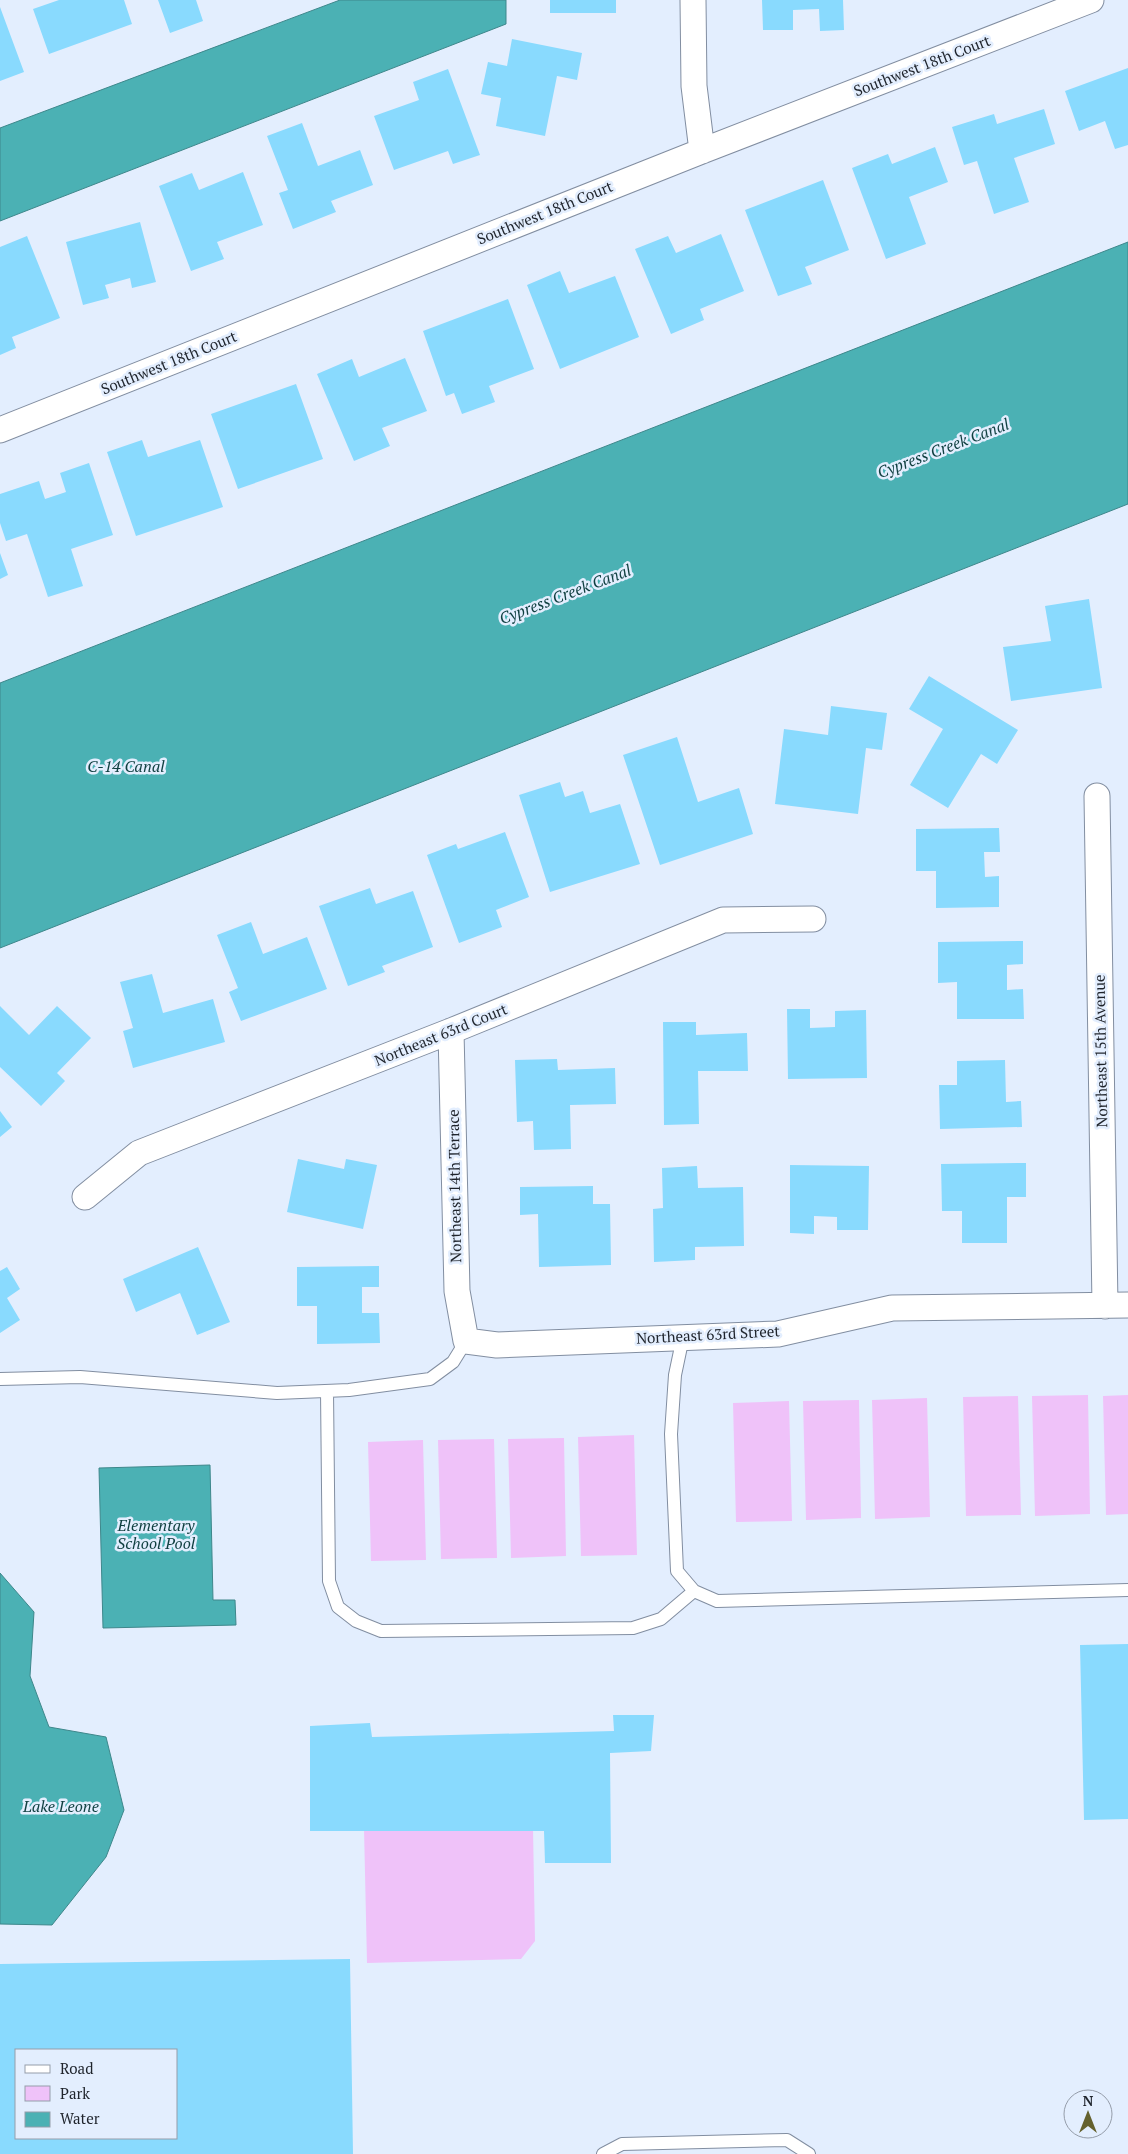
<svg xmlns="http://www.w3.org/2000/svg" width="1128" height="2154" viewBox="0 0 1128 2154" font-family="'PT Serif',serif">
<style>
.green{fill:#efc2f9}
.water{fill:#4bb1b4;stroke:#3e878b}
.building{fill:#89dafe;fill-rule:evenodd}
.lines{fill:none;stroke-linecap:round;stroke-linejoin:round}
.service-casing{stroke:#828ea1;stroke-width:14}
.minor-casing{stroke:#828ea1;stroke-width:27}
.service{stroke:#fff;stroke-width:12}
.minor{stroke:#fff;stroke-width:25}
.labels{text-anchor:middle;stroke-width:5;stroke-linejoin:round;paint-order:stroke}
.street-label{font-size:15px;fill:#1f242c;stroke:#e3eefe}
.water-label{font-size:16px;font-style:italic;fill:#0f3f40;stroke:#e3eefe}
</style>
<rect width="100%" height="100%" fill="#e3eefe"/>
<path class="green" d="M 1088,1395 L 1090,1514 L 1035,1516 L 1032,1396 Z
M 1128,1395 L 1128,1514 L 1106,1515 L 1103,1396 Z
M 1018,1396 L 1021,1515 L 966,1516 L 963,1397 Z
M 927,1398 L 930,1517 L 875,1519 L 872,1400 Z
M 859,1400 L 861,1518 L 806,1520 L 803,1401 Z
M 789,1401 L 792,1521 L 736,1522 L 733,1403 Z
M 634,1435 L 637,1555 L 581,1556 L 578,1437 Z
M 564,1438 L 566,1556 L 511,1558 L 508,1439 Z
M 494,1439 L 497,1558 L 441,1559 L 438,1440 Z
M 423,1440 L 426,1560 L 371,1561 L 368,1442 Z
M 364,1828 L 533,1828 L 535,1941 L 521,1959 L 367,1963 Z"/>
<path class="water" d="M 340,0 L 506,0 L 506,24 L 0,221 L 0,128 Z
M 1128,242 L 1128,504 L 0,948 L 0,683 Z
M 210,1465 L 213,1600 L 235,1600 L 236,1625 L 103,1628 L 99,1468 Z
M 0,1573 L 34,1612 L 30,1676 L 49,1727 L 106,1737 L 124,1810 L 106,1857 L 52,1925 L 0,1924 Z"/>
<path class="building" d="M 59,0 L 124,0 L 132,24 L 49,54 L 33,9 Z
M 158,0 L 196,0 L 203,21 L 170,33 Z
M 550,0 L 616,0 L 616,13 L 550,13 Z
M 762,0 L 843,0 L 844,30 L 820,31 L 819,9 L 793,10 L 793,30 L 763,30 Z
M 0,7 L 24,72 L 0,81 Z
M 512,39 L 582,53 L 577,80 L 557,76 L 545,136 L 496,126 L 501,98 L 481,94 L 488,62 L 507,66 Z
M 1128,68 L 1128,145 L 1115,149 L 1105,121 L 1079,131 L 1065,91 Z
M 448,69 L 480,155 L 453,164 L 448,151 L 394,170 L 374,116 L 419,100 L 413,82 Z
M 1044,109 L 1055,144 L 1014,158 L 1029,202 L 994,214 L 977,161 L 964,165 L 952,127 L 994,114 L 997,124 Z
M 302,123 L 318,166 L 360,150 L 373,185 L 331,201 L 336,212 L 293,229 L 279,193 L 288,190 L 267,136 Z
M 935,147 L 948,182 L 909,197 L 926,244 L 886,259 L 852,168 L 888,154 L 892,164 Z
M 243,172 L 263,225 L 217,242 L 224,259 L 191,271 L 159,186 L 192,173 L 199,190 Z
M 823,180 L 849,250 L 805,267 L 812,284 L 778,296 L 745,210 Z
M 140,222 L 156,282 L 132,288 L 130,278 L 105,285 L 109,298 L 83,305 L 66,242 Z
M 721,234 L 744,291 L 700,309 L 704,320 L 671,334 L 635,249 L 668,236 L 676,253 Z
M 27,236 L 60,318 L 12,337 L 16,348 L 0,355 L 0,247 Z
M 560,271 L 569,293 L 615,276 L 639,337 L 560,369 L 527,285 Z
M 508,299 L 534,369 L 489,386 L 495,402 L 462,414 L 454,393 L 446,396 L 423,331 Z
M 405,358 L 427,411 L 382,428 L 390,446 L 354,461 L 317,374 L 352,359 L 359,377 Z
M 296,384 L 323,459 L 238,489 L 211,414 Z
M 142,440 L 148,457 L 200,440 L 223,507 L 136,536 L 107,452 Z
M 89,463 L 113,535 L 71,549 L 83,586 L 48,597 L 27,534 L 6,541 L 0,523 L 0,494 L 39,481 L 45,499 L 66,492 L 60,473 Z
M 0,553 L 8,575 L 0,579 Z
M 1089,599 L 1102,688 L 1011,701 L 1003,647 L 1051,641 L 1045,606 Z
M 929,676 L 1018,730 L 997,764 L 981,754 L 948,808 L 910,785 L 943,729 L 909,709 Z
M 831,706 L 887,713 L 882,750 L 866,748 L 858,814 L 775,804 L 784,729 L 828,735 Z
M 677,737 L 698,802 L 739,788 L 753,834 L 660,865 L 623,755 Z
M 560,782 L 565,797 L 583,791 L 590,813 L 620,804 L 640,864 L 550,892 L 519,795 Z
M 999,828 L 1000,852 L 984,852 L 985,877 L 999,876 L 999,907 L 936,908 L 936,871 L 916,871 L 916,829 Z
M 505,832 L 529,897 L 496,910 L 502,927 L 459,943 L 427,855 L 456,844 L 458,849 Z
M 370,888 L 376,904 L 413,891 L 433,947 L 382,966 L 385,972 L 348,986 L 319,906 Z
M 251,922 L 263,954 L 307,937 L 327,989 L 241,1021 L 229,992 L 238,988 L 217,935 Z
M 1023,941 L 1023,964 L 1007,965 L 1007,990 L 1023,989 L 1024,1019 L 957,1019 L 957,982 L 938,983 L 938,942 Z
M 152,974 L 163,1013 L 213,999 L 225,1042 L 133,1068 L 123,1031 L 133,1028 L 120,982 Z
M 0,1006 L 29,1035 L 57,1006 L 91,1038 L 57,1073 L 65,1081 L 41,1106 L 0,1067 Z
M 787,1009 L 810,1009 L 810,1028 L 835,1027 L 835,1011 L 866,1010 L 867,1078 L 788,1079 Z
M 663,1022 L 696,1022 L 696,1035 L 747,1033 L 748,1071 L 698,1071 L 699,1124 L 664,1125 Z
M 557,1059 L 558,1070 L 615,1068 L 616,1104 L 570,1105 L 571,1149 L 534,1150 L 533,1121 L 517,1122 L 515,1060 Z
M 1005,1060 L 1006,1102 L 1021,1101 L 1022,1127 L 940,1129 L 939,1085 L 957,1085 L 957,1061 Z
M 0,1111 L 12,1127 L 0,1137 Z
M 298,1159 L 344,1169 L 346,1159 L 377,1165 L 363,1229 L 287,1212 Z
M 1026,1163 L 1026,1197 L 1007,1197 L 1007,1243 L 962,1243 L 962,1211 L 942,1211 L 941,1164 Z
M 790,1165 L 869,1166 L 868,1230 L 837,1230 L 837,1217 L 814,1216 L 814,1234 L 790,1233 Z
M 697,1166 L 698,1188 L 743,1187 L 744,1246 L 695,1247 L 695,1260 L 654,1262 L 653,1209 L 663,1208 L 662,1168 Z
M 593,1186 L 593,1204 L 610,1204 L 611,1265 L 539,1267 L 538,1214 L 520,1215 L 520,1187 Z
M 198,1247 L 230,1322 L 197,1335 L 180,1293 L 136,1312 L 123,1279 Z
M 379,1266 L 379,1287 L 362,1287 L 362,1313 L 379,1313 L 380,1343 L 317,1344 L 317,1306 L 297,1306 L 297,1267 Z
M 7,1267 L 20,1289 L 7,1298 L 20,1320 L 0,1333 L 0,1271 Z
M 1128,1644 L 1128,1819 L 1084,1820 L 1080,1645 Z
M 613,1715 L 654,1715 L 651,1751 L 610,1753 L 611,1863 L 545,1863 L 544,1831 L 310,1831 L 310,1726 L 370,1723 L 372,1737 L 614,1731 Z
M 350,1959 L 353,2154 L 0,2154 L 0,1964 ZM 16,2050 L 176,2050 L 176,2138 L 16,2138 Z"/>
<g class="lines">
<defs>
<path id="service" d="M 683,1337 L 675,1375 L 671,1434 L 677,1571 L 694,1591 L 717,1601 L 1128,1590
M 0,1379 L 80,1377 L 277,1393 L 349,1390 L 430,1379 L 453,1362 L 466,1341
M 327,1391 L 329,1581 L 338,1607 L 356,1621 L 381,1631 L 633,1628 L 661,1619 L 694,1591
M 603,2154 L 622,2144 L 787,2140 L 809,2154"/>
<path id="minor" d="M 693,0 L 694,86 L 702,151
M 0,430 L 702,151 L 1091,0
M 1097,796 L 1105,1306
M 451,1031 L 457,1291 L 466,1341 L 497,1345 L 778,1334 L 892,1308 L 1128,1305
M 85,1197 L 139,1153 L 451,1031 L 723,920 L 813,919"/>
</defs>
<use href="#service" class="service-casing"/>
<use href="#minor" class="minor-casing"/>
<use href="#service" class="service"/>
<use href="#minor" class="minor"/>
</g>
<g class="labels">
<g class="street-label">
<text transform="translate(922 66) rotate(-21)" y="5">Southwest 18th Court</text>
<text transform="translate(545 213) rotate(-22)" y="5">Southwest 18th Court</text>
<text transform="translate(169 363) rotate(-22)" y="5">Southwest 18th Court</text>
<text transform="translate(441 1035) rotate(-22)" y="5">Northeast 63rd Court</text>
<text transform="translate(1101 1051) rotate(-91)" y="5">Northeast 15th Avenue</text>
<text transform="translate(455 1186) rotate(-91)" y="5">Northeast 14th Terrace</text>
<text transform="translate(708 1335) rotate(-3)" y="5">Northeast 63rd Street</text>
</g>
<g class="water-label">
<text transform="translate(943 448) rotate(-21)" y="6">Cypress Creek Canal</text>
<text transform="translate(565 594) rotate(-21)" y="6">Cypress Creek Canal</text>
<text x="126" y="772">C-14 Canal</text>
<text x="156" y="1531">Elementary<tspan x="156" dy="18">School Pool</tspan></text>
<text x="61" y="1812">Lake Leone</text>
</g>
</g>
<rect x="15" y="2049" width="162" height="90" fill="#e3eefe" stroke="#959daa"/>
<rect x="25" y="2065" width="25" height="8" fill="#ffffff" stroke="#959daa"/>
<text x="60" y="2074" font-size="15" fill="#1f242c">Road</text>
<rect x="25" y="2086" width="25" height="15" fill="#efc2f9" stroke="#959daa"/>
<text x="60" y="2099" font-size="15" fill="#1f242c">Park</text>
<rect x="25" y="2112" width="25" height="15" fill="#4bb1b4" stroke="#959daa"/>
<text x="60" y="2124" font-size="15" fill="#1f242c">Water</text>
<g transform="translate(1088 2114)"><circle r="24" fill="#e3eefe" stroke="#959daa"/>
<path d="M0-4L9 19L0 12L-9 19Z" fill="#64612e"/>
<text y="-8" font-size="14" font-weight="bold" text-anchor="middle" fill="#1f242c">N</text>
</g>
</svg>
